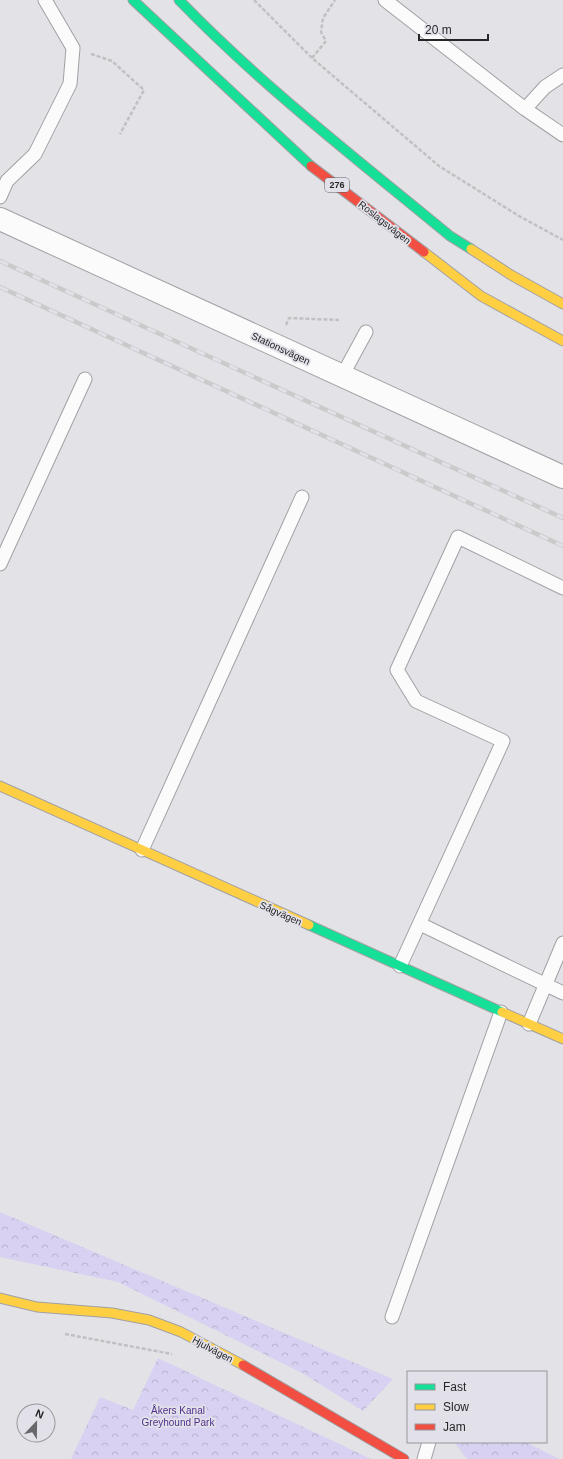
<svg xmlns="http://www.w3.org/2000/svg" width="563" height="1459" viewBox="0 0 563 1459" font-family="Helvetica,sans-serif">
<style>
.forest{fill:url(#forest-crowns)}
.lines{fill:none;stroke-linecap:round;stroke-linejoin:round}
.lane-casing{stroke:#a1a0a4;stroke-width:15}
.street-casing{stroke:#a1a0a4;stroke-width:24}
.fast-casing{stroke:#a1a0a4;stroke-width:11}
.slow-casing{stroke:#a1a0a4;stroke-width:11}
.jam-casing{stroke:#a1a0a4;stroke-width:11}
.path{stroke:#c1c1c3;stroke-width:2.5;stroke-dasharray:4 2;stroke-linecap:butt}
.lane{stroke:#fbfbfb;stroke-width:13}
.street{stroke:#fbfbfb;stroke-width:22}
.fast{stroke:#16e098;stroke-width:9}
.slow{stroke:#ffcf43;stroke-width:9}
.jam{stroke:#f24e42;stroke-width:9}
.rail-casing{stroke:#cacacb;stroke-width:4.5}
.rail{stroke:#e2e1e9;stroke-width:3;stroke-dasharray:9;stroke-linecap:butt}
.labels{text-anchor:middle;stroke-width:3.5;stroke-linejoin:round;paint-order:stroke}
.shield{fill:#e2e1e9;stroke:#5e5e63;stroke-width:1}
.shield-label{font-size:9px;font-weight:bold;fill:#262629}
.street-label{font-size:10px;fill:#262629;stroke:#e2e1e9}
.park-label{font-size:10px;fill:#50318d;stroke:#e2e1e9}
</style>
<defs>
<pattern id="forest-crowns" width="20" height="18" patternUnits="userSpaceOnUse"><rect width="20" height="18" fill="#d8d1f1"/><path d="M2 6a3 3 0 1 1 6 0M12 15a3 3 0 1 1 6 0" fill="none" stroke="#b9b3cf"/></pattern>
</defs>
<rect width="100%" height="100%" fill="#e3e3e7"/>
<path class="forest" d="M 0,1212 L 393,1379 L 363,1411 L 302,1373 L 118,1282 L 0,1257 Z
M 158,1358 L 371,1459 L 71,1459 L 100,1397 L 133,1410 Z
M 454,1442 L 526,1442 L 559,1459 L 467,1459 Z"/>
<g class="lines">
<defs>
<path id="lane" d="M 385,0 L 525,109 L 563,135
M 525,109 L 545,87 L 563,75
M 0,197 L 7,181 L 35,154 L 70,84 L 73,48 L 45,0
M 342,376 L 366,332
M 0,564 L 85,379
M 142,850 L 302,497
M 420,924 L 563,993
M 400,966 L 503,741 L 416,701 L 397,670 L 458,537 L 563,588
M 529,1024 L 563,943
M 392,1317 L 501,1012
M 424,1459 L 429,1442"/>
<path id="street" d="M 0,219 L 563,477"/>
<path id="fast" d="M 133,0 L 311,166
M 179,0 C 262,86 358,160 450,236 L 471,249
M 309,925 L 502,1012"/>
<path id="slow" d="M 471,249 L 511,275 L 563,304
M 424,252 L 481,296 L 563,341
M 0,786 L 309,925
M 502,1012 L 563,1039
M 0,1298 L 37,1307 L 112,1313 L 149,1320 L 181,1332 L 243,1365"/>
<path id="jam" d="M 311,166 L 424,252
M 243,1365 L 404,1459"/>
</defs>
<use href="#lane" class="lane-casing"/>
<use href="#street" class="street-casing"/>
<use href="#fast" class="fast-casing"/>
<use href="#slow" class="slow-casing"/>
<use href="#jam" class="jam-casing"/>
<path class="path" d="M 254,0 L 312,58 L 439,166 L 519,216 L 563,240
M 91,54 L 112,61 L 144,90 L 120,134
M 312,58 L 326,41 L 321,32 L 323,18 L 335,0
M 286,325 L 289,318 L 339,320
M 65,1334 L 172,1354"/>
<use href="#lane" class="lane"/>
<use href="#street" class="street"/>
<use href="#fast" class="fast"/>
<use href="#slow" class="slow"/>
<use href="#jam" class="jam"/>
<defs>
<path id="rail" d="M 0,261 L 563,518
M 0,287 L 563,546"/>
</defs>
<use href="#rail" class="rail-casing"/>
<use href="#rail" class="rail"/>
</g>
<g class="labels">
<rect class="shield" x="325" y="178" width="24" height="14" rx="3"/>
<g class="shield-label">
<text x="337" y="188">276</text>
</g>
<g class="street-label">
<text transform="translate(385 222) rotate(38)" y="4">Roslagsvägen</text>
<text transform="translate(281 348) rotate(25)" y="4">Stationsvägen</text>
<text transform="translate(281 913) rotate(24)" y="4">Sågvägen</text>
<text transform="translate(213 1349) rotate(28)" y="4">Hjulvägen</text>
</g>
<g class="park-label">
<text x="178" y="1414">Åkers Kanal<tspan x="178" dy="12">Greyhound Park</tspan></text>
</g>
</g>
<rect x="407" y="1371" width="140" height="72" fill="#e2e1e9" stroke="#97969c"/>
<rect x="415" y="1384" width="20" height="6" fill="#16e098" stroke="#97969c"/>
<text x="443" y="1391" font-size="12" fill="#262629">Fast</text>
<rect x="415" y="1404" width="20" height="6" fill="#ffcf43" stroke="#97969c"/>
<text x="443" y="1411" font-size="12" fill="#262629">Slow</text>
<rect x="415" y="1424" width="20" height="6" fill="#f24e42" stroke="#97969c"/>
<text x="443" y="1431" font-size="12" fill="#262629">Jam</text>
<g transform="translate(36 1423) rotate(22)"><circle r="19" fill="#e2e1e9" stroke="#97969c"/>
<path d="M0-3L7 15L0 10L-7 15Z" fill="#68686c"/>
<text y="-6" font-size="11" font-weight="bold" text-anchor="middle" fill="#262629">N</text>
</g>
<path d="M419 34v6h69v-6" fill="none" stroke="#262629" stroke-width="2"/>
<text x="425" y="34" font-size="12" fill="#262629" stroke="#e2e1e9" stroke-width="3" paint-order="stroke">20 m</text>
</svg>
